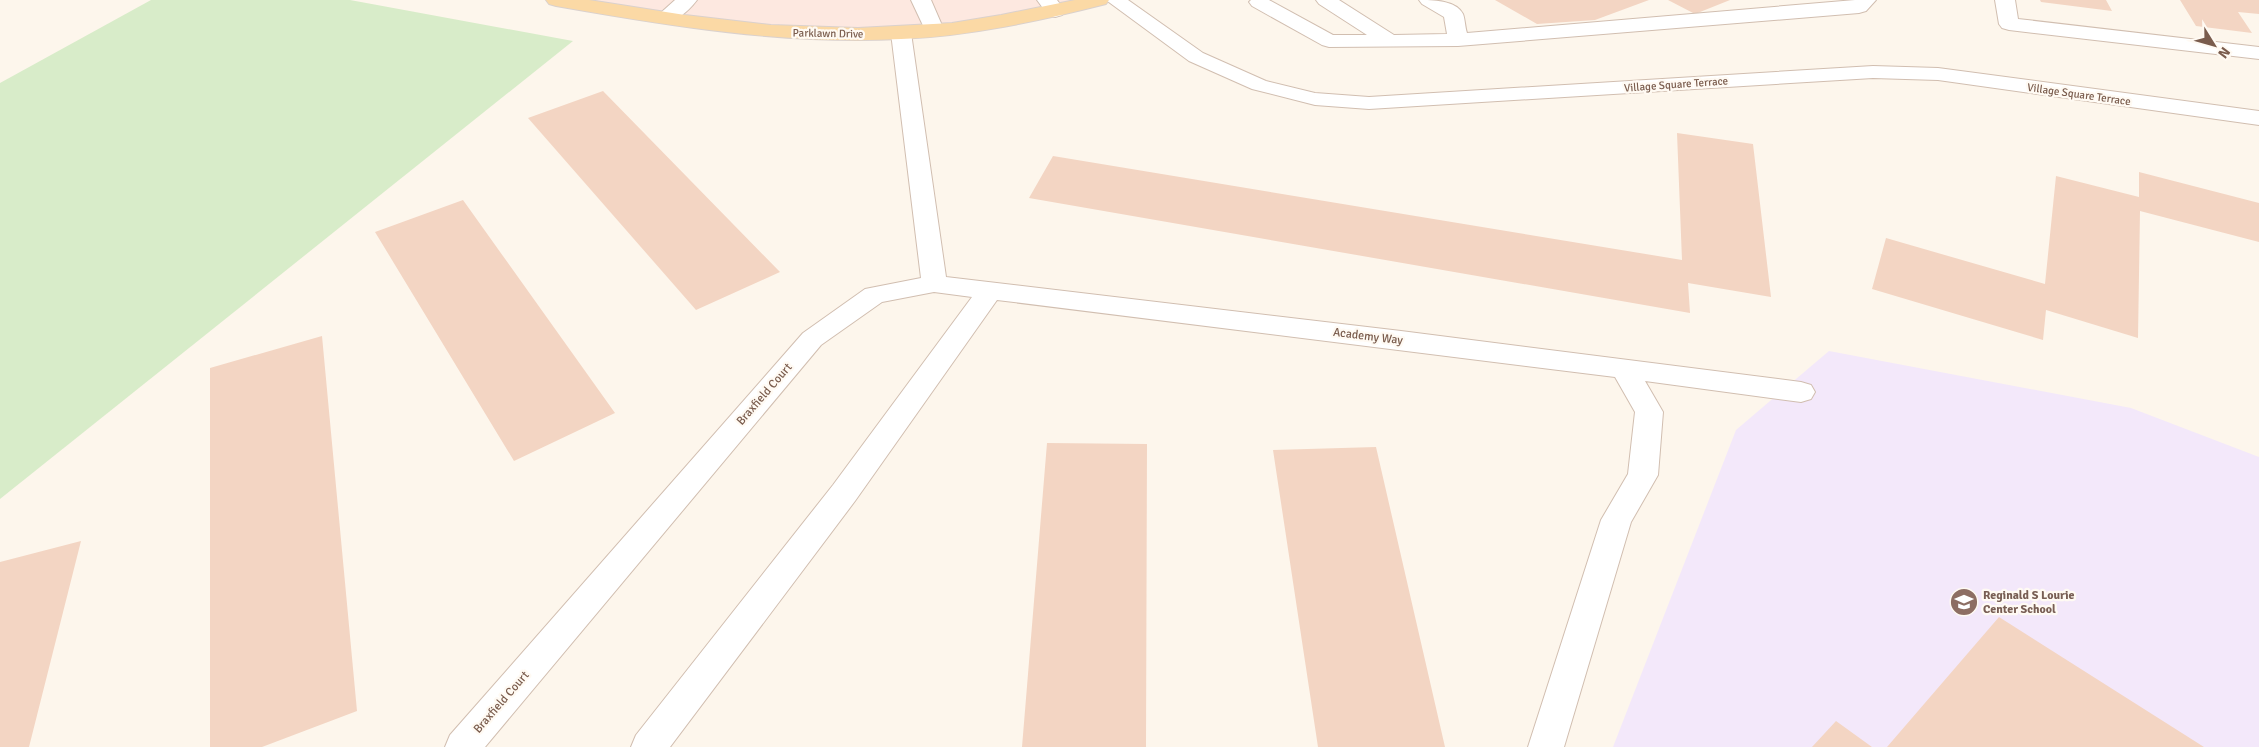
<svg xmlns="http://www.w3.org/2000/svg" width="2259" height="747" viewBox="0 0 2259 747" font-family="Signika,sans-serif">
<style>
.commercial{fill:#fde8e0}
.education{fill:#f3e8fa}
.green{fill:#d8ecc9}
.building{fill:#f3d5c3}
.lines{fill:none;stroke-linecap:round;stroke-linejoin:round}
.minor-casing{stroke:#d1beb0;stroke-width:2}
.major-casing{stroke:#dad1cd;stroke-width:2}
.minor{fill:#fff;fill-rule:evenodd}
.major{fill:#fbd9a5;fill-rule:evenodd}
.labels{text-anchor:middle;stroke-width:4.5;stroke-linejoin:round;paint-order:stroke}
.far-street-label{font-size:11px;fill:#7a5c4d;stroke:#fffaf3}
.street-label{font-size:12px;fill:#7a5c4d;stroke:#fffaf3}
.education-label{font-size:12px;font-weight:bold;fill:#785e54;stroke:#fffaf3;text-anchor:start}
</style>
<rect width="100%" height="100%" fill="#fdf6ec"/>
<path class="commercial" d="M 575,0 L 1099,0 L 965,26 L 793,33 Z"/>
<path class="education" d="M 1829,351 L 2131,408 L 2259,457 L 2259,747 L 1613,747 L 1736,430 Z"/>
<path class="green" d="M 151,0 L 350,0 L 573,41 L 0,499 L 0,83 Z"/>
<path class="building" d="M 1495,0 L 1649,0 L 1595,20 L 1537,24 Z
M 1668,0 L 1730,0 L 1695,14 Z
M 2040,0 L 2106,0 L 2112,11 L 2041,2 Z
M 2180,0 L 2259,0 L 2259,14 L 2238,12 L 2252,33 L 2196,26 Z
M 603,91 L 780,272 L 696,310 L 528,118 Z
M 1677,133 L 1753,144 L 1771,297 L 1688,283 L 1690,313 L 1029,198 L 1053,156 L 1682,260 Z
M 2139,172 L 2259,203 L 2259,242 L 2140,211 L 2138,338 L 2046,310 L 2043,340 L 1872,289 L 1886,238 L 2045,284 L 2056,176 L 2139,197 Z
M 463,200 L 615,413 L 514,461 L 375,232 Z
M 322,336 L 357,711 L 262,747 L 210,747 L 210,368 Z
M 1047,443 L 1147,444 L 1146,747 L 1022,747 Z
M 1376,447 L 1445,747 L 1318,747 L 1273,450 Z
M 81,541 L 29,747 L 0,747 L 0,562 Z
M 1999,617 L 2204,747 L 1887,747 Z
M 1836,721 L 1872,747 L 1812,747 Z"/>
<g class="lines">
<defs>
<path id="minor" d="M 675,0 L 697,0 C 688,12 672,26 658,22 L 655,18 Z
M 911,0 L 931,0 L 944,30 L 941,34 L 934,36 L 927,34 Z
M 1037,0 L 1057,0 L 1065,11 L 1062,15 L 1055,17 L 1048,15 Z
M 1106,0 L 1128,0 L 1203,53 L 1266,81 L 1315,93 L 1369,97 L 1873,66 L 1938,68 L 2259,111 L 2259,125 L 1938,80 L 1873,78 L 1369,109 L 1315,105 L 1252,89 L 1189,61 Z
M 1251,0 L 1269,0 L 1333,35 L 1367,35 L 1319,4 L 1316,0 L 1339,0 L 1394,35 L 1447,34 L 1444,17 L 1422,4 L 1419,0 C 1432,0 1456,0 1463,14 C 1465,19 1465,27 1467,33 L 1855,0 L 1876,0 L 1866,11 L 1859,13 L 1458,46 L 1329,47 L 1322,45 L 1252,6 L 1249,2 Z
M 1995,0 L 2015,0 L 2018,19 L 2259,47 L 2259,59 L 2009,30 L 2002,28 L 1999,24 Z
M 901,27 L 908,29 L 911,33 L 946,277 L 1401,331 L 1801,382 L 1811,385 L 1815,392 L 1811,399 L 1801,402 L 1645,381 L 1663,412 L 1658,475 L 1631,522 L 1564,747 L 1528,747 L 1601,520 L 1628,474 L 1635,412 L 1615,377 L 997,300 L 855,501 L 670,747 L 631,747 L 636,735 L 833,485 L 972,297 L 934,292 L 882,302 L 821,345 L 485,747 L 445,747 L 450,735 L 803,333 L 865,289 L 921,278 L 891,33 L 894,29 Z"/>
<path id="major" d="M 546,0 L 589,0 L 685,15 L 771,25 L 858,28 L 952,23 L 1001,15 L 1075,0 L 1109,0 L 1106,4 C 1039,21 970,36 901,39 C 785,45 670,26 556,6 L 549,4 Z"/>
</defs>
<use href="#minor" class="minor-casing"/>
<use href="#major" class="major-casing"/>
<use href="#minor" class="minor"/>
<use href="#major" class="major"/>
</g>
<defs>
<symbol id="school-disc" viewBox="-11 -11 22 22"><circle r="9.5" fill="#8d6e63" stroke="#fffaf3"/><path d="M0-5L7-2L0 1L-7-2ZM-4 1L0 2.5L4 1V4Q0 6-4 4Z" fill="#fff"/></symbol>
</defs>
<g fill-rule="evenodd">
<use href="#school-disc" x="1948" y="586" width="32" height="32"/>
</g>
<g class="labels">
<g class="far-street-label">
<text transform="translate(828 33) rotate(1)" y="4">Parklawn Drive</text>
<text transform="translate(1676 84) rotate(-4)" y="4">Village Square Terrace</text>
<text transform="translate(2079 94) rotate(8)" y="4">Village Square Terrace</text>
</g>
<g class="street-label">
<text transform="translate(1368 336) rotate(7)" y="4">Academy Way</text>
<text transform="translate(764 394) rotate(-49)" y="4">Braxfield Court</text>
<text transform="translate(501 702) rotate(-49)" y="4">Braxfield Court</text>
</g>
<g class="education-label">
<text x="1983" y="599">Reginald S Lourie<tspan x="1983" dy="14">Center School</tspan></text>
</g>
</g>
<g transform="translate(2214 45) rotate(127)" stroke="#fffaf3" stroke-width="4" paint-order="stroke">
<path d="M0-4L9 19L0 12L-9 19Z" fill="#7a5c4d"/>
<text y="-8" font-size="14" font-weight="bold" text-anchor="middle" fill="#7a5c4d">N</text>
</g>
</svg>
